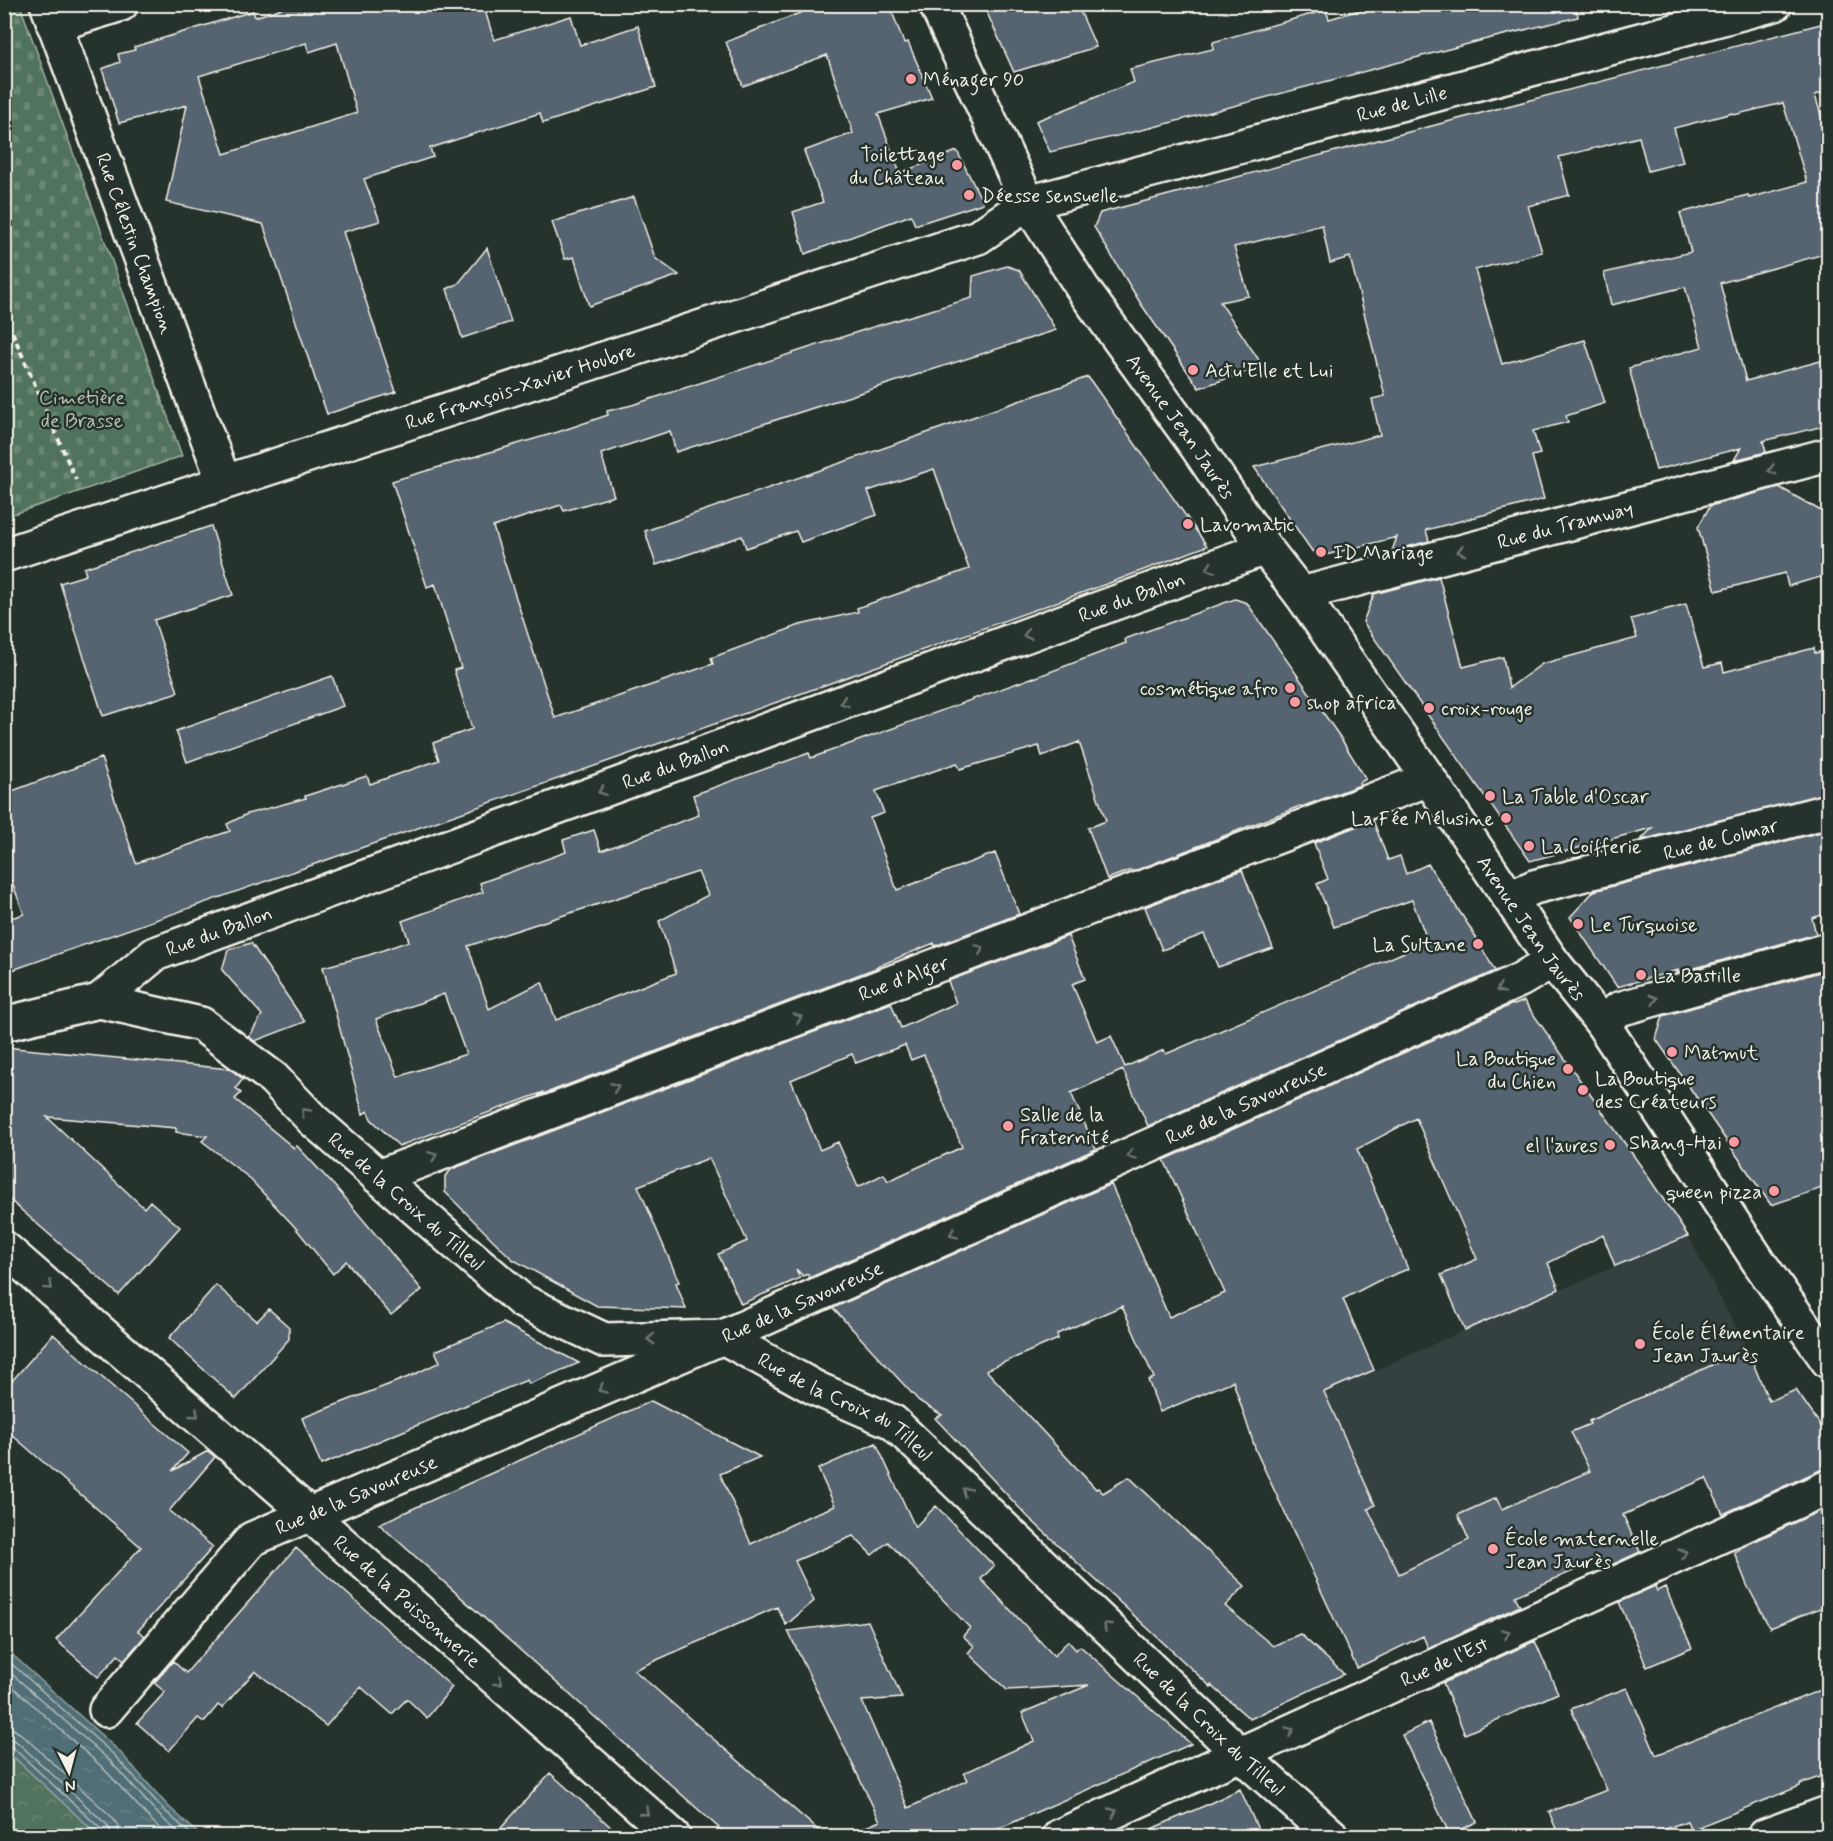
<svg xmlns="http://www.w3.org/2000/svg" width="1833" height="1841" viewBox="0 0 1833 1841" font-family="Mynerve,sans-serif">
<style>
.built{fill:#354141}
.forest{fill:url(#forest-crowns);stroke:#a2b2a2;stroke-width:1.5}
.cemetery{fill:url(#cemetery-stones);stroke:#a2b2a2;stroke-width:1.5}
.water{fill:url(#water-ripples);stroke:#91a2a3;stroke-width:1.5}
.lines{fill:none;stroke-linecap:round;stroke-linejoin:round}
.shore{stroke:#b2bdba;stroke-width:1.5}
.building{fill:#576370;stroke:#f4f1e8;stroke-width:1.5;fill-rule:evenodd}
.minor-casing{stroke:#f4f1e8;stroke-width:38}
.secondary-casing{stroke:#f4f1e8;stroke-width:38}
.path{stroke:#f4f1e8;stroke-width:4;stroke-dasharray:6 4.5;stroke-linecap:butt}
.minor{stroke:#26332d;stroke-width:33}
.secondary{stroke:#26332d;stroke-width:33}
.oneway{stroke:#6e766e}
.poi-dot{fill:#ff9aa2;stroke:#26332d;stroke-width:2}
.labels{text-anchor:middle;stroke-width:5;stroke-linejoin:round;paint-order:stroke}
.poi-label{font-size:20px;fill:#f4f1e8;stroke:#26332d;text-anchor:start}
.street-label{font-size:20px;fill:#f4f1e8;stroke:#26332d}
.park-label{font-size:20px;fill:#b3beb0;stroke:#26332d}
</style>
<defs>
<pattern id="forest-crowns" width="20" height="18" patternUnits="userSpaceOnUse" patternTransform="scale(1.5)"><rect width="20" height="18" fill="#51725c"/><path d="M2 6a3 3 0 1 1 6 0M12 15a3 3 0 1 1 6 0" fill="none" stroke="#6b8773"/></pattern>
<pattern id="cemetery-stones" width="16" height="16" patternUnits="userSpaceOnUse" patternTransform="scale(1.5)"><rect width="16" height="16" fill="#51725c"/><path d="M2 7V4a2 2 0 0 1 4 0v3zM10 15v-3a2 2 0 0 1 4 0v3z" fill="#6b8773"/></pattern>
<pattern id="water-ripples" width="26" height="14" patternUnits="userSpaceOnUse" patternTransform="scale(1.5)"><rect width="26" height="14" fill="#4f6e75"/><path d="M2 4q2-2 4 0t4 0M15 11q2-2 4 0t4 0" fill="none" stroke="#698389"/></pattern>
</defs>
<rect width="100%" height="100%" fill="#26332d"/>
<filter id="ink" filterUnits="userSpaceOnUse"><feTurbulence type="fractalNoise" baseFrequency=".0167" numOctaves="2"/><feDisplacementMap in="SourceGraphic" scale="12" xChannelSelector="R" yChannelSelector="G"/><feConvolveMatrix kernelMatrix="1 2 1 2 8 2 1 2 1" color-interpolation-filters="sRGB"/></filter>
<g filter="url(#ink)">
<path class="built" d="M 1688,1236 L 1747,1349 L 1769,1401 L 1607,1471 L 1623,1515 L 1636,1544 L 1427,1634 L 1358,1668 L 1256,1451 L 1248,1428 L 1465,1330 Z"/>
<path class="forest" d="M 5,1749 L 99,1836 L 5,1836 Z"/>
<path class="cemetery" d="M 4,5 L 20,5 L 182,456 L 5,517 Z"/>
<path class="water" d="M 5,1648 L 119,1751 L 168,1806 L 201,1836 L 99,1836 L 5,1749 Z"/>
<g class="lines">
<path class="shore" d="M 4,1657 L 114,1755 L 164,1810 L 193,1836
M 4,1667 L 109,1760 L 159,1815 L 182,1836
M 4,1679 L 102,1767 L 152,1821 L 168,1836
M 4,1728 L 13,1729 L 21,1734 L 112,1817 L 118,1826 L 119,1836
M 4,1737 L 16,1741 L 106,1824 L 110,1830 L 110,1836
M 4,1745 L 11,1746 L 101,1829 L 103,1836"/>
</g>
<path class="building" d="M 294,4 L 483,4 L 494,40 L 571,16 L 580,45 L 638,26 L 656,87 L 543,123 L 540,113 L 430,148 L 433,157 L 364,179 L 380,221 L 343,232 L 396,392 L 327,414 L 263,224 L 166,202 L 187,105 L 119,123 L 102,69 L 120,62 L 118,54 L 135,50 L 134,47 L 253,11 L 255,17 ZM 306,43 L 309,52 L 337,43 L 357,113 L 224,154 L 199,76 Z
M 823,4 L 889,4 L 904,43 L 908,42 L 932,98 L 878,114 L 900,173 L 957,151 L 983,203 L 915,225 L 911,215 L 805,254 L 793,212 L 823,202 L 804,151 L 853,133 L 827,55 L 743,86 L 726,42 Z
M 983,4 L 1077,4 L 1096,47 L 1014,72 Z
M 1380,4 L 1576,4 L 1578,17 L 1483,40 L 1154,127 L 1050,152 L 1036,121 L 1134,82 L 1130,69 L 1213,49 L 1213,42 L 1326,10 L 1329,19 Z
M 1828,22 L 1828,91 L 1815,95 L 1828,139 L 1828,253 L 1720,283 L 1746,381 L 1828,359 L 1828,425 L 1763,441 L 1766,452 L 1734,460 L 1741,448 L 1656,470 L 1629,368 L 1702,347 L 1685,287 L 1611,305 L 1604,273 L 1691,252 L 1680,213 L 1748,195 L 1749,198 L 1807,182 L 1783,103 L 1734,115 L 1733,113 L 1674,128 L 1683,162 L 1648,171 L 1639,137 L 1559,157 L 1569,195 L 1528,206 L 1542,252 L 1475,270 L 1502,364 L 1585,340 L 1605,403 L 1566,416 L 1568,422 L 1533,431 L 1540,454 L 1532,456 L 1544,499 L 1426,530 L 1429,541 L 1392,551 L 1397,537 L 1326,555 L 1312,551 L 1254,467 L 1380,435 L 1372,399 L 1385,396 L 1350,257 L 1330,263 L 1322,225 L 1234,247 L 1249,296 L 1220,302 L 1263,366 L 1199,388 L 1141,304 L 1094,227 L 1100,213 Z
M 634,197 L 655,258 L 679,275 L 589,306 L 574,257 L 565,259 L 552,222 Z
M 487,248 L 511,322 L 462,338 L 447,289 L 458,284 Z
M 1007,266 L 1019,270 L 1056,330 L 676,452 L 670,431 L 601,454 L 614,496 L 564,511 L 561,505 L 493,527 L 555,718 L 713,664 L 711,658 L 800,625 L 858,612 L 857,608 L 969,569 L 934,469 L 868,491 L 877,515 L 801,542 L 796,531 L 746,548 L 742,536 L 656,565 L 645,531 L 1088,377 L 1207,546 L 1112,582 L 783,700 L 4,973 L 4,920 L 24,914 L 4,861 L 4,794 L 101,758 L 136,863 L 230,831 L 227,824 L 247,814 L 306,798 L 305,796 L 367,776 L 370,784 L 439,760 L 433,743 L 472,729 L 454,670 L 461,668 L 435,584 L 427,587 L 392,481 L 558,432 L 608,415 L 607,411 L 632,405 L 873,327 L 972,298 L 973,276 Z
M 1779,487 L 1828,515 L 1828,575 L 1788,586 L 1785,573 L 1716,591 L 1698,527 L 1710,506 Z
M 211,526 L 233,595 L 154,620 L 178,692 L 103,716 L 60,583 L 86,575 L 84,568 Z
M 1439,577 L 1463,667 L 1503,657 L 1509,688 L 1542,664 L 1637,638 L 1631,619 L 1686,604 L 1704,667 L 1722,663 L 1724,672 L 1814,648 L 1815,653 L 1828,650 L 1828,793 L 1641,840 L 1652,828 L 1530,861 L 1363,622 L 1374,594 Z
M 1235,599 L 1247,603 L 1340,737 L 1366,779 L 1359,783 L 1360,785 L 1301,807 L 1300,806 L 1295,808 L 1132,872 L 1131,870 L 1107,879 L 1088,828 L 1106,821 L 1079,742 L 1042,756 L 1039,746 L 960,769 L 957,763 L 876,791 L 884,813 L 870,818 L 897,890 L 995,853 L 1019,914 L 935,946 L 934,943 L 876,967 L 876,968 L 538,1096 L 544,1092 L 399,1146 L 371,1119 L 368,1111 L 363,1114 L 323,967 L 369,955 L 409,941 L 402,921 L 483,892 L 480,883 L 566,852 L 563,840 L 594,830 L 601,851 L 699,815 L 693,795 L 809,753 L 811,758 L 1034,677 L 1034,678 L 1126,643 L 1125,639 ZM 698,872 L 708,895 L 659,921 L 676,973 L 556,1020 L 542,982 L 489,1009 L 468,946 ZM 444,994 L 466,1054 L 398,1077 L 376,1019 Z
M 332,676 L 343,706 L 187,762 L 176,731 Z
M 1373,820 L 1388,860 L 1400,856 L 1406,874 L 1428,864 L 1471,929 L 1495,971 L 1148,1126 L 1123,1070 L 1071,1093 L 1096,1149 L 809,1278 L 808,1274 L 803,1276 L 796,1269 L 800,1278 L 741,1304 L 718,1254 L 747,1241 L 709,1158 L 638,1186 L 679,1282 L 676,1283 L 686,1309 L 597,1306 L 512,1259 L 445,1192 L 445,1176 L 452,1169 L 891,1003 L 901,1028 L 956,1003 L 948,981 L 1068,936 L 1085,979 L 1072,984 L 1097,1042 L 1111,1036 L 1125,1067 L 1164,1050 L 1166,1054 L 1428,942 L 1412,900 L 1334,927 L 1317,884 L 1328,879 L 1314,843 ZM 905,1045 L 911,1060 L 924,1055 L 962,1147 L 888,1181 L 884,1174 L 858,1187 L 838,1142 L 820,1150 L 791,1080 L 852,1054 L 856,1063 Z
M 1828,830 L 1828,913 L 1812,918 L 1816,934 L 1677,973 L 1678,970 L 1617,987 L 1570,917 L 1594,891 Z
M 1242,870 L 1273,948 L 1218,967 L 1204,934 L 1162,950 L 1145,907 Z
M 251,943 L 305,1022 L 255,1041 L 249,1037 L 262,1015 L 222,970 L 228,950 Z
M 1827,970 L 1828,974 L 1828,1186 L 1771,1205 L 1656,1039 L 1663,1016 Z
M 1524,1001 L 1643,1169 L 1688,1236 L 1615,1266 L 1603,1235 L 1548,1263 L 1559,1289 L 1465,1330 L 1441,1275 L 1477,1259 L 1416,1118 L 1357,1149 L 1408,1269 L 1378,1281 L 1343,1299 L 1374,1370 L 1324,1392 L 1375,1505 L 1368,1509 L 1399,1574 L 1469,1540 L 1458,1515 L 1496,1498 L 1502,1509 L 1590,1471 L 1571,1432 L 1590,1424 L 1589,1421 L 1747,1349 L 1769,1401 L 1796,1390 L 1828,1436 L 1828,1468 L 1820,1470 L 1723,1514 L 1706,1478 L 1623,1515 L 1640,1552 L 1605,1568 L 1601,1559 L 1515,1596 L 1520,1606 L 1428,1648 L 1423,1636 L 1357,1668 L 1256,1451 L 1233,1381 L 1160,1412 L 1148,1380 L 1154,1378 L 1122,1306 L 1057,1334 L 1058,1339 L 986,1370 L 1096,1489 L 1098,1488 L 1103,1493 L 1129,1477 L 1245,1586 L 1225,1606 L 1273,1646 L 1300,1634 L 1344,1674 L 1250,1719 L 1211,1685 L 1211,1687 L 1028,1517 L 935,1418 L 942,1415 L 919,1401 L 833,1308 L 1111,1184 L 1169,1317 L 1225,1293 L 1164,1160 L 1513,1004 L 1514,1005 Z
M 4,1047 L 230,1069 L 243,1079 L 236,1088 L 241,1093 L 235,1099 L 294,1148 L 297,1146 L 340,1192 L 422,1290 L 391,1315 L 346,1261 L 333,1274 L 294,1226 L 248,1177 L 202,1141 L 207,1136 L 176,1132 L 176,1128 L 47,1117 L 144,1208 L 150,1201 L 180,1227 L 119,1295 L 4,1195 Z
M 216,1285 L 257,1321 L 269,1309 L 289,1327 L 289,1339 L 236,1399 L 169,1338 Z
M 503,1323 L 579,1363 L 529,1384 L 527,1380 L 321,1465 L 302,1418 L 411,1376 L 440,1362 L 435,1351 Z
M 53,1334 L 188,1453 L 172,1471 L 208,1451 L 215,1457 L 169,1511 L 213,1547 L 138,1631 L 145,1636 L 124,1660 L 118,1655 L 98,1677 L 56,1640 L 141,1547 L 4,1428 L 4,1390 Z
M 651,1401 L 760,1457 L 720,1474 L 751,1544 L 807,1517 L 835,1506 L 818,1469 L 876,1443 L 915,1527 L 936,1506 L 994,1566 L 981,1579 L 1054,1656 L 1068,1641 L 1076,1650 L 1080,1646 L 1191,1744 L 982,1836 L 845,1836 L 880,1821 L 788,1631 L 868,1621 L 902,1698 L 862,1701 L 908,1808 L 968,1780 L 964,1773 L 1034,1741 L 1022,1713 L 1089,1685 L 1007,1690 L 968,1653 L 974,1646 L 963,1636 L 970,1628 L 888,1542 L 872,1555 L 853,1536 L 795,1561 L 814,1601 L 786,1625 L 777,1607 L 634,1670 L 825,1836 L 728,1836 L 379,1524 Z
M 1828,1507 L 1828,1605 L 1770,1628 L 1747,1585 L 1734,1552 L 1740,1549 L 1740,1548 Z
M 296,1548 L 452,1687 L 427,1718 L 407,1699 L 392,1714 L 361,1687 L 326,1726 L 255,1671 L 222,1708 L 218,1705 L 204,1722 L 198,1718 L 169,1751 L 137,1723 L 165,1692 L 154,1683 L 173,1661 L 186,1673 Z
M 1655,1586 L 1657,1591 L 1665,1587 L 1692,1648 L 1647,1667 L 1619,1602 Z
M 1535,1641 L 1558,1693 L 1465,1734 L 1443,1683 Z
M 1828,1687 L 1828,1774 L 1800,1784 L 1800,1786 L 1691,1830 L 1687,1821 L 1646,1836 L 1559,1836 L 1549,1812 L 1607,1790 L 1571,1709 L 1627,1688 L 1656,1755 Z
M 1429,1722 L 1477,1822 L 1450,1835 L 1402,1735 Z
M 550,1773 L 621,1836 L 494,1836 Z
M 1240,1789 L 1261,1836 L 1135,1836 L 1204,1806 Z"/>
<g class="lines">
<defs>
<g id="minor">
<path id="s1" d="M 47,4 L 224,482"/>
<path d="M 54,25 L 121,4"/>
<path id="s2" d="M 4,555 L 250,474 L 978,237 L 1028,203 L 1775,4"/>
<path id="s3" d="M 1301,594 L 1828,455"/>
<path id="s4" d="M 1510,898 L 1534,887 L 1828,811"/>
<path id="s5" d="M 99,1001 L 155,954 L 1265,548"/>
<path d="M 1602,1023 L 1619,1009 L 1828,950"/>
<path id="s6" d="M 4,1024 L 99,1001 L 201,1024 L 273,1078 L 313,1120 L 522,1301 L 604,1340 L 723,1337 L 817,1389 L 893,1422 L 1240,1754 L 1332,1836"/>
<path id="s7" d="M 378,1177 L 1429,779"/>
<path id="s8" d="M 4,1248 L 309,1514 L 673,1836"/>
<path id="s9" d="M 106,1710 L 252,1539 L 723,1337 L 1520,980 L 1552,961"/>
<path id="s10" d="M 1060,1836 L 1828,1487"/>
<path d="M 1765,1836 L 1828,1813"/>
</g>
<g id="secondary">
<path id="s11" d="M 936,4 L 1028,203 L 1085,292 L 1197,447 L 1265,548 L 1301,594 L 1429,779 L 1552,961 L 1602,1023 L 1759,1262 L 1828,1361"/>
</g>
</defs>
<use href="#minor" class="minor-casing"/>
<use href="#secondary" class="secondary-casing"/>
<path class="path" d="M 4,313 L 76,480"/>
<use href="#minor" class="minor"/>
<use href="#secondary" class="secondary"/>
</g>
<defs><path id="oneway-chevron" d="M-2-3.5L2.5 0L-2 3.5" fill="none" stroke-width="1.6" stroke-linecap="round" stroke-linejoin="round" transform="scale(1.5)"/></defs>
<g class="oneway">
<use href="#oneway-chevron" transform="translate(1772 470) rotate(165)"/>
<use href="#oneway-chevron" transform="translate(1461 551) rotate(165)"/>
<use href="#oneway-chevron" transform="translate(1210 568) rotate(160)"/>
<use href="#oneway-chevron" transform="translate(1027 635) rotate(160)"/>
<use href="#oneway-chevron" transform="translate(844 702) rotate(160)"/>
<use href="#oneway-chevron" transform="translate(602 791) rotate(160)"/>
<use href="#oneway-chevron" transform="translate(980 949) rotate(-21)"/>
<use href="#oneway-chevron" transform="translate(1500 989) rotate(156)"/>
<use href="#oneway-chevron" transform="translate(1654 999) rotate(-16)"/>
<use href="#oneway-chevron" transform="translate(798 1018) rotate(-21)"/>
<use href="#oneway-chevron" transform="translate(615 1087) rotate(-21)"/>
<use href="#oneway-chevron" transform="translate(305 1112) rotate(-134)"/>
<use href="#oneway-chevron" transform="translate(1131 1155) rotate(156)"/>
<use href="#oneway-chevron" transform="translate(433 1156) rotate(-21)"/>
<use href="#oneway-chevron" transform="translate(953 1234) rotate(156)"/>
<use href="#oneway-chevron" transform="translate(49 1286) rotate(41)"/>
<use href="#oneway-chevron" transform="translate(651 1339) rotate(179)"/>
<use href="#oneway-chevron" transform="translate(602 1389) rotate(157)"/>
<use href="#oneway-chevron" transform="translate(195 1414) rotate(41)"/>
<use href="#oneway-chevron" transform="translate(966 1491) rotate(-136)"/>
<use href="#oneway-chevron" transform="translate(1683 1553) rotate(-24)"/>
<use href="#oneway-chevron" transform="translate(1107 1626) rotate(-136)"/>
<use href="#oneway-chevron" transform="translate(1506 1633) rotate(-24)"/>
<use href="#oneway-chevron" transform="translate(499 1682) rotate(42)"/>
<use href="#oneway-chevron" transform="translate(1290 1731) rotate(-24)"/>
<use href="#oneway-chevron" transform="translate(645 1812) rotate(42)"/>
<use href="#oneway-chevron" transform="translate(1113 1812) rotate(-25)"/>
</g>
</g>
<g class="poi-dot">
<circle cx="911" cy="79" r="6"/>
<circle cx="957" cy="165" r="6"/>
<circle cx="969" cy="195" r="6"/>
<circle cx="1193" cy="370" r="6"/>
<circle cx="1188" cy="524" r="6"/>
<circle cx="1321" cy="552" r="6"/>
<circle cx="1290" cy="688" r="6"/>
<circle cx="1295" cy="702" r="6"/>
<circle cx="1429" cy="708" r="6"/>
<circle cx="1490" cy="796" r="6"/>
<circle cx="1506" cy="818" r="6"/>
<circle cx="1529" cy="846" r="6"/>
<circle cx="1578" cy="924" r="6"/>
<circle cx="1478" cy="944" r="6"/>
<circle cx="1641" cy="975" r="6"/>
<circle cx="1672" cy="1052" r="6"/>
<circle cx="1568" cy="1069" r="6"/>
<circle cx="1583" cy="1090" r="6"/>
<circle cx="1008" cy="1126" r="6"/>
<circle cx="1734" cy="1142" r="6"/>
<circle cx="1610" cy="1145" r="6"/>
<circle cx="1774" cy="1191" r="6"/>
<circle cx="1640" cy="1344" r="6"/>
<circle cx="1493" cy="1549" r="6"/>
</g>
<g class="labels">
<g class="poi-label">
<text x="923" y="86">Ménager 90</text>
<text x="945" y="161" text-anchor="end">Toilettage<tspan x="945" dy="23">du Château</tspan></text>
<text x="981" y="202">Déesse sensuelle</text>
<text x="1205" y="377">Actu'Elle et Lui</text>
<text x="1200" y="531">Lavomatic</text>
<text x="1333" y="559">ID Mariage</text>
<text x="1278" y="695" text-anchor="end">cosmétique afro</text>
<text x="1307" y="709">shop africa</text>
<text x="1441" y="715">croix-rouge</text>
<text x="1502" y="803">La Table d'Oscar</text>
<text x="1494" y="825" text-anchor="end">La Fée Mélusine</text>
<text x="1541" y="853">La Coifferie</text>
<text x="1590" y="931">Le Turquoise</text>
<text x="1466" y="951" text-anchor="end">La Sultane</text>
<text x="1653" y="982">La Bastille</text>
<text x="1684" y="1059">Matmut</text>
<text x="1556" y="1065" text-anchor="end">La Boutique<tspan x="1556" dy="23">du Chien</tspan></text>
<text x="1595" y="1085">La Boutique<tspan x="1595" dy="23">des Créateurs</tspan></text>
<text x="1020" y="1121">Salle de la<tspan x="1020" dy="23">Fraternité</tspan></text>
<text x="1722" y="1149" text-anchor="end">Shang-Hai</text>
<text x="1598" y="1152" text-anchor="end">el l'aures</text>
<text x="1762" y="1198" text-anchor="end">queen pizza</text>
<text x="1652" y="1339">École Élémentaire<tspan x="1652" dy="23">Jean Jaurès</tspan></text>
<text x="1505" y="1545">École maternelle<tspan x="1505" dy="23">Jean Jaurès</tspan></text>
</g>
<g class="street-label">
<text dy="7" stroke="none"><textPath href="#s2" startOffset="1472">Rue de Lille</textPath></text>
<text dy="7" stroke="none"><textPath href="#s1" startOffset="255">Rue Célestin Champion</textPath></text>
<text dy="7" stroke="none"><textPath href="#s2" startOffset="543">Rue François-Xavier Houbre</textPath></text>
<text dy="7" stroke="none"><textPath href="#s11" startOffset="490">Avenue Jean Jaurès</textPath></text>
<text dy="7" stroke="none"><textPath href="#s3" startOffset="273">Rue du Tramway</textPath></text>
<text dy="7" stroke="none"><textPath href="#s5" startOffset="1113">Rue du Ballon</textPath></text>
<text dy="7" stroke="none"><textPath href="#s5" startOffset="627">Rue du Ballon</textPath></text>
<text dy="7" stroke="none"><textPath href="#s4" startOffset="219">Rue de Colmar</textPath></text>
<text dy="7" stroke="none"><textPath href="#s11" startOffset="1102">Avenue Jean Jaurès</textPath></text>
<text dy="7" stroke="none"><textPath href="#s5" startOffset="141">Rue du Ballon</textPath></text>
<text dy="7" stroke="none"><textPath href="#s7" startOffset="562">Rue d'Alger</textPath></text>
<text dy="7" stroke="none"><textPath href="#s9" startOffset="1310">Rue de la Savoureuse</textPath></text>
<text dy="7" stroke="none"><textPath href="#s6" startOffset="474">Rue de la Croix du Tilleul</textPath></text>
<text dy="7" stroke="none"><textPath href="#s9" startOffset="824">Rue de la Savoureuse</textPath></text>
<text dy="7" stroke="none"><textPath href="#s6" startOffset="978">Rue de la Croix du Tilleul</textPath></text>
<text dy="7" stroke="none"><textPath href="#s9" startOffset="338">Rue de la Savoureuse</textPath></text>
<text dy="7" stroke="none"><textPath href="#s8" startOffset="536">Rue de la Poissonnerie</textPath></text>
<text dy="7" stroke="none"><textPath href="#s10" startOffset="422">Rue de l'Est</textPath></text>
<text dy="7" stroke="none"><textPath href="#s6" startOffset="1464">Rue de la Croix du Tilleul</textPath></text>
</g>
<g class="park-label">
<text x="82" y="404">Cimetière<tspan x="82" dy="23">de Brasse</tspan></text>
</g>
</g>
<rect width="1833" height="1841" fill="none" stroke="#26332d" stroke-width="24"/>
<rect x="12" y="12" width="1809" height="1817" fill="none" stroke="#f4f1e8" stroke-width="2" filter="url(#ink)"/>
<g transform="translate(69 1772) rotate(174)" stroke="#26332d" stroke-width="4.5" paint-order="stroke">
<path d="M0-4.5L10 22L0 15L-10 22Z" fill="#f4f1e8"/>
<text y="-9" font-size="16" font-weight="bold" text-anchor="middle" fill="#f4f1e8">N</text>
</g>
</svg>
